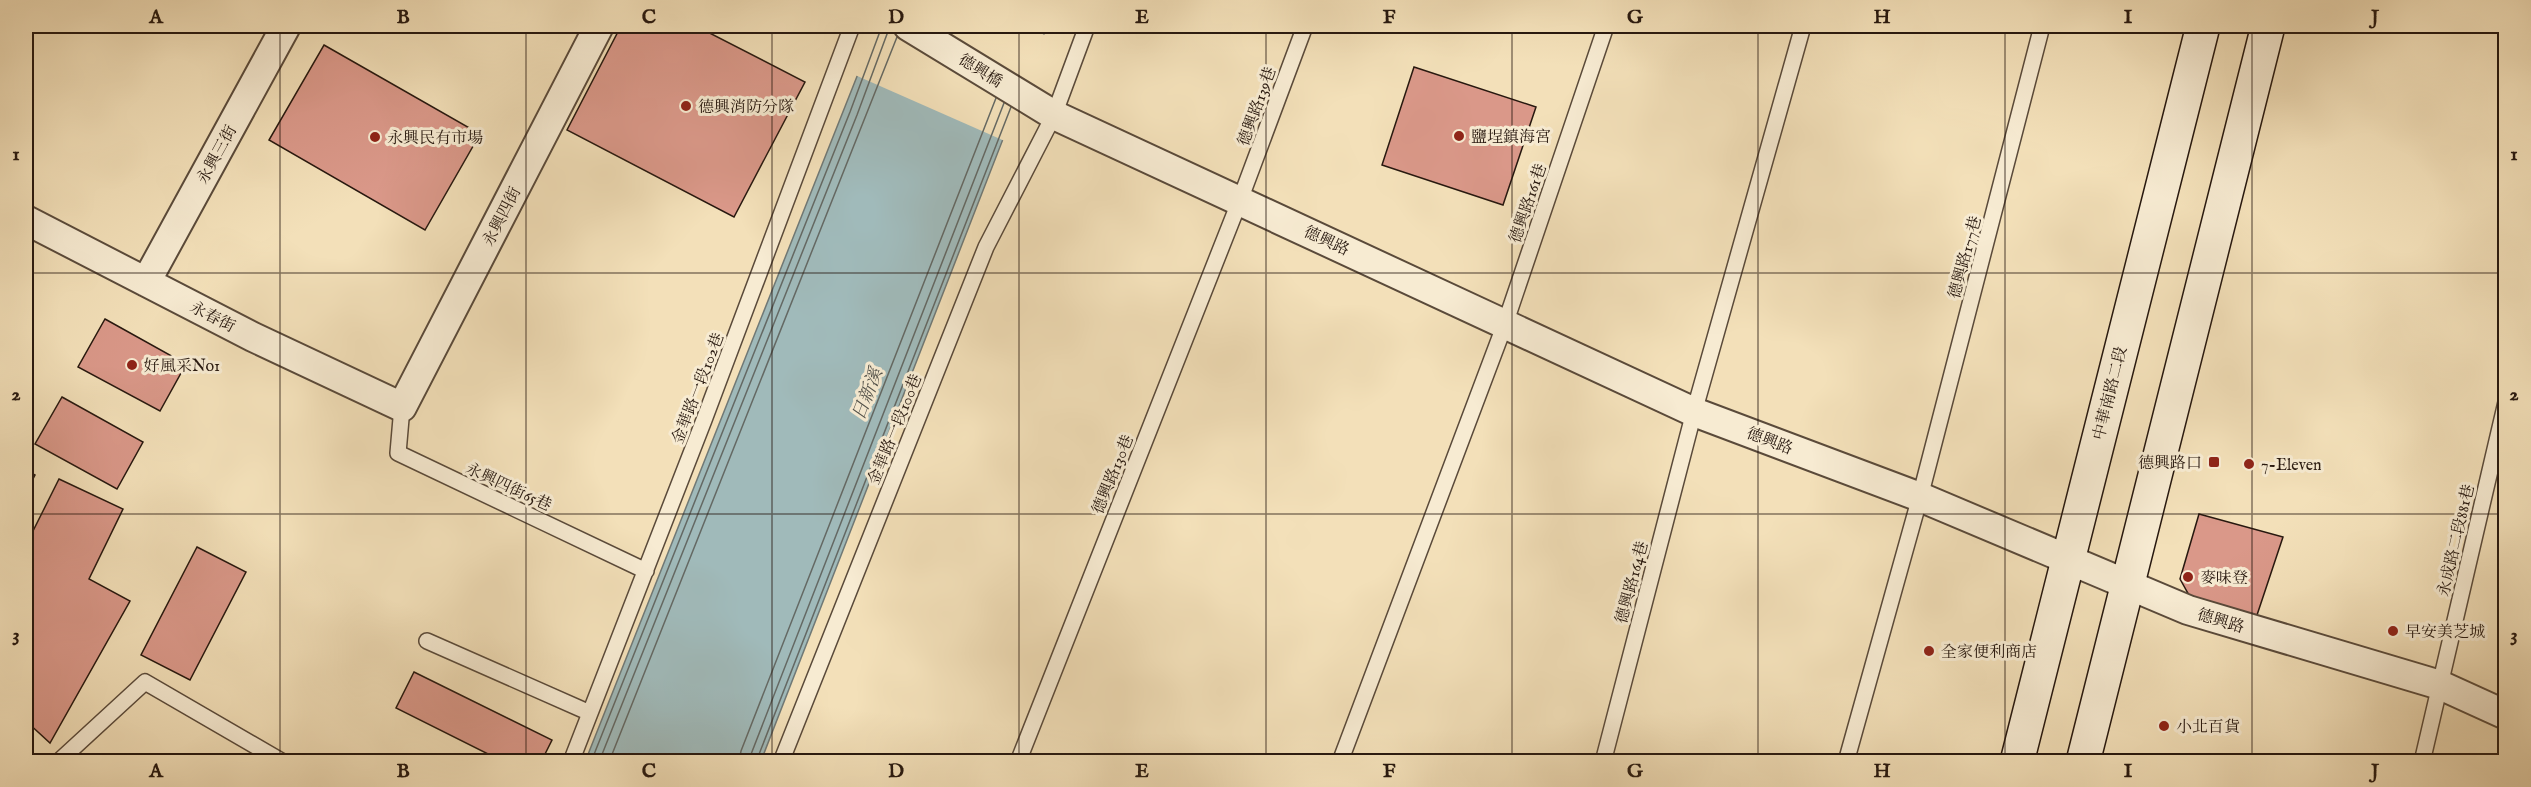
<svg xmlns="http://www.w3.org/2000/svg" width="2531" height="787" viewBox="0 0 2531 787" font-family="'IM FELL English','Noto Serif TC',serif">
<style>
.water{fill:#a0baba;stroke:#707976;stroke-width:1.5}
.pier{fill:#f3e0b9}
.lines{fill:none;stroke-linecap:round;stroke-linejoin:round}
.shore{stroke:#646964;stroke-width:1.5}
.building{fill:#da9889;stroke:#27180f;stroke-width:1.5}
.lane-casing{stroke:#5a4a3a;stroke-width:18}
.street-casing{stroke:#5a4a3a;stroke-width:32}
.secondary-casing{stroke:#27180f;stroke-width:36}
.lane{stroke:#f7ebd2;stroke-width:15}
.street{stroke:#f7ebd2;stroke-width:28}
.secondary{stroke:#f7ebd2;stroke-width:33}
.grid{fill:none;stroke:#27180f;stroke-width:1.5;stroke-opacity:0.55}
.poi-dot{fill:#8f2418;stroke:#f7ebd2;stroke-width:2}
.labels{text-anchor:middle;stroke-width:6;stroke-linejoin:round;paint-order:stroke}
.street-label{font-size:16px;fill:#27180f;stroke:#f7ebd2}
.poi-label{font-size:16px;fill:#27180f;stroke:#f7ebd2;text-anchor:start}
.water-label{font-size:18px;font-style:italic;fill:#51514b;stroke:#f7ebd2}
.neatline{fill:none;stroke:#27180f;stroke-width:2}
.grid-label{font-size:20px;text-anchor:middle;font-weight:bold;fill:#27180f}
</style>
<rect width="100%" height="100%" fill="#f3e0b9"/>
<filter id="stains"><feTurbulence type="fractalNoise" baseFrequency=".00333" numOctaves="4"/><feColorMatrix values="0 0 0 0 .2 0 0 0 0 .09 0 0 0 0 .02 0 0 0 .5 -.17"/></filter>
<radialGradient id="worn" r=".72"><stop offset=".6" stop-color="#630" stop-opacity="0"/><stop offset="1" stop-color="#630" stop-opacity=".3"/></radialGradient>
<path class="water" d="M 877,26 L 1047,26 L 761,761 L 585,762 Z"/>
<path class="pier" d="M 874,26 L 1024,26 L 1047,36 L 1007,142 L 855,75 Z"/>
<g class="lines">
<path class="shore" d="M 591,762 L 850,112 L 882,26
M 599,762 L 857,115 L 890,26
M 609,762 L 897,37
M 739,762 L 741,751 L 996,98
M 748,762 L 1004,103
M 756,762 L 1011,107"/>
</g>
<path class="building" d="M 621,26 L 696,26 L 805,82 L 734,217 L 567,130 Z
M 324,45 L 480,134 L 425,230 L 269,140 Z
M 1414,67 L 1536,107 L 1503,205 L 1382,165 Z
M 105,319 L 186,364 L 160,411 L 78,367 Z
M 62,397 L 143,442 L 117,489 L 35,444 Z
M 26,470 L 35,475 L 26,492 Z
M 59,479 L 123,509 L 89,579 L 130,601 L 50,743 L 26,721 L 26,545 Z
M 2199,514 L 2283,537 L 2255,621 L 2194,604 L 2180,579 Z
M 197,547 L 246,572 L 190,680 L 141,655 Z
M 414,672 L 552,740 L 541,762 L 504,762 L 396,708 Z"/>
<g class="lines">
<defs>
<path id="lane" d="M 402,407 L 398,453 L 646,571
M 427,641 L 590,713
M 58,762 L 145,682 L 283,762
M 571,762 L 704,420 L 852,26
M 781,762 L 986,247 L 1054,115 L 1087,26
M 1018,762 L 1240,200 L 1305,26
M 1340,762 L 1505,324 L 1606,26
M 1603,762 L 1694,412 L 1803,26
M 1846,762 L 1920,497 L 2042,26
M 2422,762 L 2506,402"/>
<path id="street" d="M 908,26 L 1054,115 L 1694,412 L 1920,497 L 2188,610 L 2440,685 L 2506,715
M 26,220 L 253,337 L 402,407 L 599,26
M 146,282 L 286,26"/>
<path id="secondary" d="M 2017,762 L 2203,26
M 2083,762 L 2268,26"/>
</defs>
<use href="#lane" class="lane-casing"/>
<use href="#street" class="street-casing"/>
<use href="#secondary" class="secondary-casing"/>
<use href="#lane" class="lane"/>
<use href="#street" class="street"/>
<use href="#secondary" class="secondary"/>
</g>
<path class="grid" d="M 280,26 L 280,762M 526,26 L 526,762M 772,26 L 772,762M 1019,26 L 1019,762M 1266,26 L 1266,762M 1512,26 L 1512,762M 1758,26 L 1758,762M 2005,26 L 2005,762M 2252,26 L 2252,762M 26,273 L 2506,273M 26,514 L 2506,514"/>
<g class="poi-dot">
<circle cx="686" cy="106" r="6"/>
<circle cx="1459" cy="136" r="6"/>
<circle cx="375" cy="137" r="6"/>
<circle cx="132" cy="365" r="6"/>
<rect x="2208" y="456" width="12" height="12" rx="3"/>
<circle cx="2249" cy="464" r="6"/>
<circle cx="2188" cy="577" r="6"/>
<circle cx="2393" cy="631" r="6"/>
<circle cx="1929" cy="651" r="6"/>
<circle cx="2164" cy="726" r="6"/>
</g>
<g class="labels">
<g class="street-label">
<text transform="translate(981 70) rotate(32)" y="6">德興橋</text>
<text transform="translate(1256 106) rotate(-70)" y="6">德興路139巷</text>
<text transform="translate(216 154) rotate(-61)" y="6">永興三街</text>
<text transform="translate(1527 203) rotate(-71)" y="6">德興路161巷</text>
<text transform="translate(501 216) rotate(-63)" y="6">永興四街</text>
<text transform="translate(1327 240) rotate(25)" y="6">德興路</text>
<text transform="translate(1964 257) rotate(-75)" y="6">德興路177巷</text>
<text transform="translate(213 316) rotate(27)" y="6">永春街</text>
<text transform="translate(697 388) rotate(-69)" y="6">金華路一段102巷</text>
<text transform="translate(2109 393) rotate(-76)" y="6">中華南路二段</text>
<text transform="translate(894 429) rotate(-68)" y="6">金華路一段100巷</text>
<text transform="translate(1770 440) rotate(21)" y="6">德興路</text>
<text transform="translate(1112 474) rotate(-68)" y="6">德興路130巷</text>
<text transform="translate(509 486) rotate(25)" y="6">永興四街65巷</text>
<text transform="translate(2455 540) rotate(-77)" y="6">永成路二段881巷</text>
<text transform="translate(1631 582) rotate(-75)" y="6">德興路164巷</text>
<text transform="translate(2221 620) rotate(17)" y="6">德興路</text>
</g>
<g class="poi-label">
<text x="698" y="112">德興消防分隊</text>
<text x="1471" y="142">鹽埕鎮海宮</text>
<text x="387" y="143">永興民有市場</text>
<text x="144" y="371">好風采No1</text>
<text x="2202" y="468" text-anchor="end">德興路口</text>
<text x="2261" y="470">7-Eleven</text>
<text x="2200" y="583">麥味登</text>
<text x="2405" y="637">早安美芝城</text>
<text x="1941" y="657">全家便利商店</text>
<text x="2176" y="732">小北百貨</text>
</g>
<g class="water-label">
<text transform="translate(867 394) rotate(-69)" y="6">日新溪</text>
</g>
</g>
<rect width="2531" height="787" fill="none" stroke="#f3e0b9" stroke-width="66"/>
<rect x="33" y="33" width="2465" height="721" class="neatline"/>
<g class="grid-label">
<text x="156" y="23">A</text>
<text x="403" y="23">B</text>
<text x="649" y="23">C</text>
<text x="896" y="23">D</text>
<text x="1142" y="23">E</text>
<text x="1389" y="23">F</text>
<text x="1635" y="23">G</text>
<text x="1882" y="23">H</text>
<text x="2128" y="23">I</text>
<text x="2375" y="23">J</text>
<text x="16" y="160">1</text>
<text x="2514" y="160">1</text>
<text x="16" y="400">2</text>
<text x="2514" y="400">2</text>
<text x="16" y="641">3</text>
<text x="2514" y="641">3</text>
<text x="156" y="777">A</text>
<text x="403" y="777">B</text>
<text x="649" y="777">C</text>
<text x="896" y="777">D</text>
<text x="1142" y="777">E</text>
<text x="1389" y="777">F</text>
<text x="1635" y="777">G</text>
<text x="1882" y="777">H</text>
<text x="2128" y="777">I</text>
<text x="2375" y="777">J</text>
</g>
<rect width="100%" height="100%" filter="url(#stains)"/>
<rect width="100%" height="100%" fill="url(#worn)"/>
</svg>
